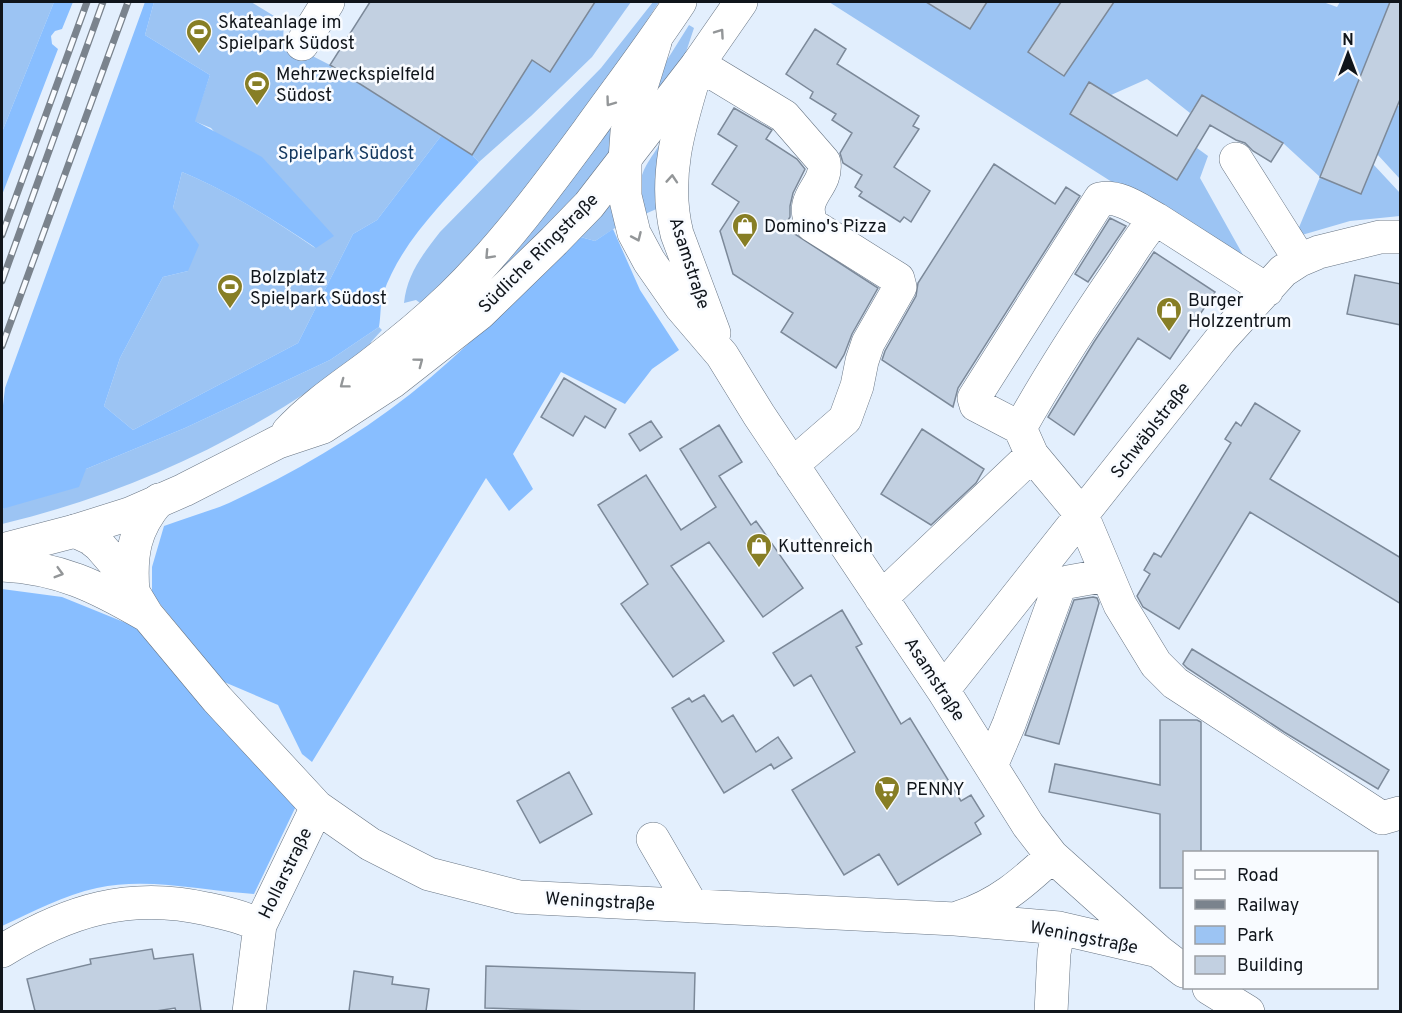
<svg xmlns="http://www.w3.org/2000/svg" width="1402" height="1013" viewBox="0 0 1402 1013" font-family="Overpass,sans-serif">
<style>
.green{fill:#9cc4f3}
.forest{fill:#88beff}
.building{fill:#c2d0e1;stroke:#7c8999;stroke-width:1.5}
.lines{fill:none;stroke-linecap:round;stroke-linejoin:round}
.minor-casing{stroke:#687584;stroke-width:34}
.major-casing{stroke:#687584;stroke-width:34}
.minor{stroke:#fff;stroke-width:33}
.major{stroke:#fff;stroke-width:33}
.rail-casing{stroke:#7a838d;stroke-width:7}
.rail{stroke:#f8fbff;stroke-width:4.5;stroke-dasharray:14;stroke-linecap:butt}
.oneway{stroke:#939698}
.labels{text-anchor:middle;stroke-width:5;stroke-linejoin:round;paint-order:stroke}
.poi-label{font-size:18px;fill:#10151b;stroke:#f8fbff;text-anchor:start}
.park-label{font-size:18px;fill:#11365e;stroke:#f8fbff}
.street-label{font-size:18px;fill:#10151b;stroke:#f8fbff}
</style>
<rect width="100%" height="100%" fill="#e3effd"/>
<path class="green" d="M 2,2 L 54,2 L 2,132 Z
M 154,2 L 251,2 L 284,22 L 283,41 L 330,65 L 441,136 L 377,220 L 353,234 L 298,343 L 133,430 L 104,406 L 120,358 L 163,277 L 188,271 L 173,208 L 182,172 C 232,193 271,218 315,248 L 211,128 L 194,121 L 210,75 L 145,35 Z
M 595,2 L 631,2 L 592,57 L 531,116 L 479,162 L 472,155 L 532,60 L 550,71 Z
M 653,2 L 659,2 L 610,77 L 488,236 L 423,305 L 416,300 L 404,303 C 407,274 423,254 440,232 L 601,68 Z
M 829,2 L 926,2 L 970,29 L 987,2 L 1323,2 L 1337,7 L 1340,2 L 1390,2 L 1320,177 L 1361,194 L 1373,164 L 1400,193 L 1400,216 L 1350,221 L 1295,237 L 1320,177 L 1283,143 L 1202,95 L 1190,113 L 1147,79 L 1111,95 L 1089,82 L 1070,114 L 1177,179 L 1197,148 L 1208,156 L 1200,178 L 1252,271 Z
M 689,25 L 694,28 L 683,61 L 646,105 L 662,68 Z
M 1397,105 L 1400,107 L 1400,179 L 1377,154 Z
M 622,106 L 613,152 L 580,192 L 494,281 L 421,337 Z
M 660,144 L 661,207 L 645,214 C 636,178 640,174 660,144 Z
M 611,198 L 621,224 L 595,241 L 577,236 Z
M 379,327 L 382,330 L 371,342 L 369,348 C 260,432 136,492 2,524 L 2,509 L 86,469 L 185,428 L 330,360 Z"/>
<path class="forest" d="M 54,2 L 73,2 L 62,29 L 55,31 L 51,36 L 52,44 L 58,49 L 2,195 L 2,132 Z
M 145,2 L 154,2 L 145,35 L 210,75 L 195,121 L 262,157 L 334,236 L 316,248 C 271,218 232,193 182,172 L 173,208 L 199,245 L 188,271 L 163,277 L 120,358 L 104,406 L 133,430 L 298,343 L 353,234 L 377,220 L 441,136 L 472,155 L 479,162 C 443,203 401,242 383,294 C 380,304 381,316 379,327 L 330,360 L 185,428 L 86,469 L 79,487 L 2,509 L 2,414 L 5,388 Z
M 613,229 L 640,290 L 679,350 L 652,369 L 625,404 L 561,372 L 513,454 L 533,489 L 509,511 L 486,478 L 312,762 L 302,754 L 278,705 L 210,676 L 183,632 L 152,594 L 152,567 L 164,526 C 185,518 208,512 229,503 C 300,470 370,429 430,378 C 482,334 529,284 577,236 L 595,241 Z
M 2,589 L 62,597 L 141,629 L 298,802 L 254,894 C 203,891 148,877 97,888 C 64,895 32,912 2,926 Z"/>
<path class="building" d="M 370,2 L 595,2 L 550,72 L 532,60 L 472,155 L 330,65 Z
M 926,2 L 987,2 L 970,29 Z
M 1061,2 L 1114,2 L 1064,76 L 1028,52 Z
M 1390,2 L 1401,2 L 1401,97 L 1361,194 L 1320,177 Z
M 815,29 L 846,49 L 837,64 L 919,116 L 913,126 L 919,129 L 894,167 L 930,191 L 911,222 L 904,217 L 900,222 L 859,196 L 862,192 L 855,187 L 862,175 L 843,163 L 840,153 L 852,133 L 832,120 L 836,114 L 810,98 L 813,92 L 786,74 Z
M 1089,82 L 1177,136 L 1202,95 L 1283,143 L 1271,162 L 1253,151 L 1245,143 L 1236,140 L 1210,125 L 1177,180 L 1070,114 Z
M 734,108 L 772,130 L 766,139 L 797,159 L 805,169 L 793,193 L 790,206 L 790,217 L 784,227 L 878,288 L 852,334 L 844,355 L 836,368 L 781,332 L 793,313 L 733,274 L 720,231 L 739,202 L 712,184 L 737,146 L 718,134 Z
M 994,164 L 1055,204 L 1066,187 L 1080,196 L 958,388 L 953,407 L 882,360 L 885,351 L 916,296 L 918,283 Z
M 1110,218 L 1126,226 L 1088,282 L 1075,274 Z
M 1154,252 L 1215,292 L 1170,359 L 1138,338 L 1074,435 L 1048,417 L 1094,342 Z
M 1355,275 L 1401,284 L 1401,325 L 1347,314 Z
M 564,378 L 616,409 L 605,428 L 585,416 L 573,436 L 541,417 Z
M 1255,403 L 1300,431 L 1270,479 L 1401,558 L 1401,604 L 1250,512 L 1179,629 L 1143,607 L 1137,596 L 1150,574 L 1144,570 L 1154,553 L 1161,557 L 1231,443 L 1225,439 L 1236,422 L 1241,426 Z
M 651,421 L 662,437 L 640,451 L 629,434 Z
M 719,425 L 742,462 L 719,476 L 751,525 L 756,521 L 803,588 L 763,617 L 709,542 L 671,566 L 724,641 L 673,677 L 621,604 L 648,584 L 598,505 L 646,475 L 681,530 L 716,507 L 680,449 Z
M 922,429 L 984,469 L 976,483 L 931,525 L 881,494 Z
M 1093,597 L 1097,598 L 1099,603 L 1059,744 L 1025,735 L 1074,600 Z
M 842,610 L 862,644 L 856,647 L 901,724 L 910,718 L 961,801 L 971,795 L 984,816 L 975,823 L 981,834 L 898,885 L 879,854 L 844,875 L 792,790 L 855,752 L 811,675 L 794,686 L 773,653 Z
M 1192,649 L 1389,770 L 1378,789 L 1284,732 L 1187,668 L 1183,664 Z
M 704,695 L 722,722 L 733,715 L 756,752 L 778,737 L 792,758 L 774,769 L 771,764 L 724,793 L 672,708 L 689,698 L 692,702 Z
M 1160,720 L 1197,720 L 1201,722 L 1201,852 L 1185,852 L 1185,888 L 1160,888 L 1160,814 L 1049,792 L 1055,764 L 1160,785 Z
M 569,772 L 592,814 L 540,843 L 517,801 Z
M 152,949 L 154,959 L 193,954 L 201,1011 L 176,1011 L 175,1008 L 156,1011 L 35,1011 L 27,979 L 91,964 L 90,959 Z
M 486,966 L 695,973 L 694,1011 L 591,1011 L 485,1008 Z
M 354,971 L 393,977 L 392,984 L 429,989 L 426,1011 L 349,1011 Z"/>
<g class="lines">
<defs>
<path id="minor" d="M 655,42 L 627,132 L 625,160 L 625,196 L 634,233 L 649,261 L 681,307 L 722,355 L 759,415 L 943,690 L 1028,825 L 1052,856 L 1158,951 L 1184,971
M 302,44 L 328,2
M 1236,159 L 1300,260
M 1267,290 L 1156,219 C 1140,235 1129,257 1116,275 C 1082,325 1049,376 1020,428 L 1032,455 L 1082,515 L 1120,605 L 1156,664 L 1175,683 L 1382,818 L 1400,813
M 714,333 L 677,234 C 662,175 681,120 698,64 L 784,116 L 824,162 C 828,188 798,195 812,225 L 898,279 L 900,287 L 868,343 L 862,361 L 857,386 L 845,419 L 792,465
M 1020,428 L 976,405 L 974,398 L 1100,199 C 1120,195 1139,210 1156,219
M 75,531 L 90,538 L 99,545 L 118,567 L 147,615 L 217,699 L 317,807 L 370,844 L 429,874 L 519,897 L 955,919 L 1059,928 L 1158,951
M 2,565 C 60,568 96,586 146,615
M 133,592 C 130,554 134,529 159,500
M 881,598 L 1032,455
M 943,690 L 1221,339 L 1283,271 L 1300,260 L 1319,252 L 1380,237 L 1400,237
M 991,766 L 1009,724 L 1059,587 L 1068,582 L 1107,575
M 653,839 L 692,906
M 960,917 C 998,905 1023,883 1052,856
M 2,951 C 67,911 130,891 207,909 C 226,913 243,917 260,925
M 1209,988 L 1248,1012
M 249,1012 L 260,925 L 317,807
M 1051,1012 L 1054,953 L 1059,928"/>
<path id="major" d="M 288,432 C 312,406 341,387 369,366 C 398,344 426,321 452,296 C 503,246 546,188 588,131 C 619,88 651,46 680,2
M 2,550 L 75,531 L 129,514 L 184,490 L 278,442 L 323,427 L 392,382 L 480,313 L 554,241 L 589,205 L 698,64 L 741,2"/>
</defs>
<use href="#minor" class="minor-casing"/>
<use href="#major" class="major-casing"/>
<use href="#minor" class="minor"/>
<use href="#major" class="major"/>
<defs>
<path id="rail" d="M 2,235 L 87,2
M 2,281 L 103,2
M 2,346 L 128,2"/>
</defs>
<use href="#rail" class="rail-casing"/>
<use href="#rail" class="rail"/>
</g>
<defs><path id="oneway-chevron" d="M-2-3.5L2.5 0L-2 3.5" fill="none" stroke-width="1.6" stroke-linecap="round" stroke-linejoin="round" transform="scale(1.5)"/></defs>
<g class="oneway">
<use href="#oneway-chevron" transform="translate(720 33) rotate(-55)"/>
<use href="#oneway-chevron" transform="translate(610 102) rotate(126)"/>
<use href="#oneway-chevron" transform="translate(672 179) rotate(-86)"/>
<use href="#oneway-chevron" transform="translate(637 237) rotate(66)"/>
<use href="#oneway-chevron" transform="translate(489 255) rotate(133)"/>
<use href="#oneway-chevron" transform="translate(419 362) rotate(-37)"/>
<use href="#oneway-chevron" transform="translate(344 384) rotate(143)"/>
<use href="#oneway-chevron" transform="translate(59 573) rotate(16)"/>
</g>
<defs>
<symbol id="stadium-pin" viewBox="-11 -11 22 30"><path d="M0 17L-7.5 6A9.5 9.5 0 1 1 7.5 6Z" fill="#877e25" stroke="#f8fbff"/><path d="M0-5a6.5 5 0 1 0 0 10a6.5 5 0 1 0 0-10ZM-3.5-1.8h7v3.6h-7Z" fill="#fff"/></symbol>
<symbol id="shop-pin" viewBox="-11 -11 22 30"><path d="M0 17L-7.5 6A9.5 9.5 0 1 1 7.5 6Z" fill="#877e25" stroke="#f8fbff"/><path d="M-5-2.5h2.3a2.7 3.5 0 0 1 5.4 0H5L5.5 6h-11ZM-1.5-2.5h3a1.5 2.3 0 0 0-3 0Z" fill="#fff"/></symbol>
<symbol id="supermarket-pin" viewBox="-11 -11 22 30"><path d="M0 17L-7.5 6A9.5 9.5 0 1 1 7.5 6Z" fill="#877e25" stroke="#f8fbff"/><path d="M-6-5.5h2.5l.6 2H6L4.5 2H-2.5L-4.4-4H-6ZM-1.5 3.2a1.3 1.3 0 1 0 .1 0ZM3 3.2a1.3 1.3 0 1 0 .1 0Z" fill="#fff"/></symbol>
</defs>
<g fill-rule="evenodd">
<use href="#stadium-pin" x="184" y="17" width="30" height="40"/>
<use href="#stadium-pin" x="242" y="69" width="30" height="40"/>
<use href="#shop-pin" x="730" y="211" width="30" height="40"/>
<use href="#stadium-pin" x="215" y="272" width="30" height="40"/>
<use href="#shop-pin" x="1154" y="295" width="30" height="40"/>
<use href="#shop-pin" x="744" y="531" width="30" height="40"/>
<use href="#supermarket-pin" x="872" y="774" width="30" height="40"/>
</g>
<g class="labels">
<g class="poi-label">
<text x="218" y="28">Skateanlage im<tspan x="218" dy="21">Spielpark Südost</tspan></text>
<text x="276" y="80">Mehrzweckspielfeld<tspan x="276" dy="21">Südost</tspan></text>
<text x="764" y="232">Domino's Pizza</text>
<text x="250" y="283">Bolzplatz<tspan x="250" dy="21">Spielpark Südost</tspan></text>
<text x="1188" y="306">Burger<tspan x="1188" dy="21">Holzzentrum</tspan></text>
<text x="778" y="552">Kuttenreich</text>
<text x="906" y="795">PENNY</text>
</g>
<g class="park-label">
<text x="346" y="159">Spielpark Südost</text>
</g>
<g class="street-label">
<text transform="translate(538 253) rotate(-45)" y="6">Südliche Ringstraße</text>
<text transform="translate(690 263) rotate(72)" y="6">Asamstraße</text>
<text transform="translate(1150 430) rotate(-52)" y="6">Schwäblstraße</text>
<text transform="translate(935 679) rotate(57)" y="6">Asamstraße</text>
<text transform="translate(285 873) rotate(-64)" y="6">Hollarstraße</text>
<text transform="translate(600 901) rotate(3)" y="6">Weningstraße</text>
<text transform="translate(1084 937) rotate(11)" y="6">Weningstraße</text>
</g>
</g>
<rect width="1402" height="1013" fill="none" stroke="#10151b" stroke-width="6"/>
<rect x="1183" y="851" width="195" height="138" fill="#f8fbff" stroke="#9b9fa4" stroke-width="1.5"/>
<rect x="1195" y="870" width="30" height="9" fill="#ffffff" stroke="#9b9fa4" stroke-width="1.5"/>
<text x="1237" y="881" font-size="18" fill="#10151b">Road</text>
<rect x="1195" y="900" width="30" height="9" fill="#7a838d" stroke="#9b9fa4" stroke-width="1.5"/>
<text x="1237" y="911" font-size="18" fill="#10151b">Railway</text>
<rect x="1195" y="926" width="30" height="18" fill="#9cc4f3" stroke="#9b9fa4" stroke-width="1.5"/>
<text x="1237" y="941" font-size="18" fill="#10151b">Park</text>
<rect x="1195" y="956" width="30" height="18" fill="#c2d0e1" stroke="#9b9fa4" stroke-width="1.5"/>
<text x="1237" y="971" font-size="18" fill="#10151b">Building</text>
<g transform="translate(1348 54)" stroke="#f8fbff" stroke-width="4.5" paint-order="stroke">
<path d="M0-4.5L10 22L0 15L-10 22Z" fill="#10151b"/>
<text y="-9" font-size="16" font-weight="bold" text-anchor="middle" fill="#10151b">N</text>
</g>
</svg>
